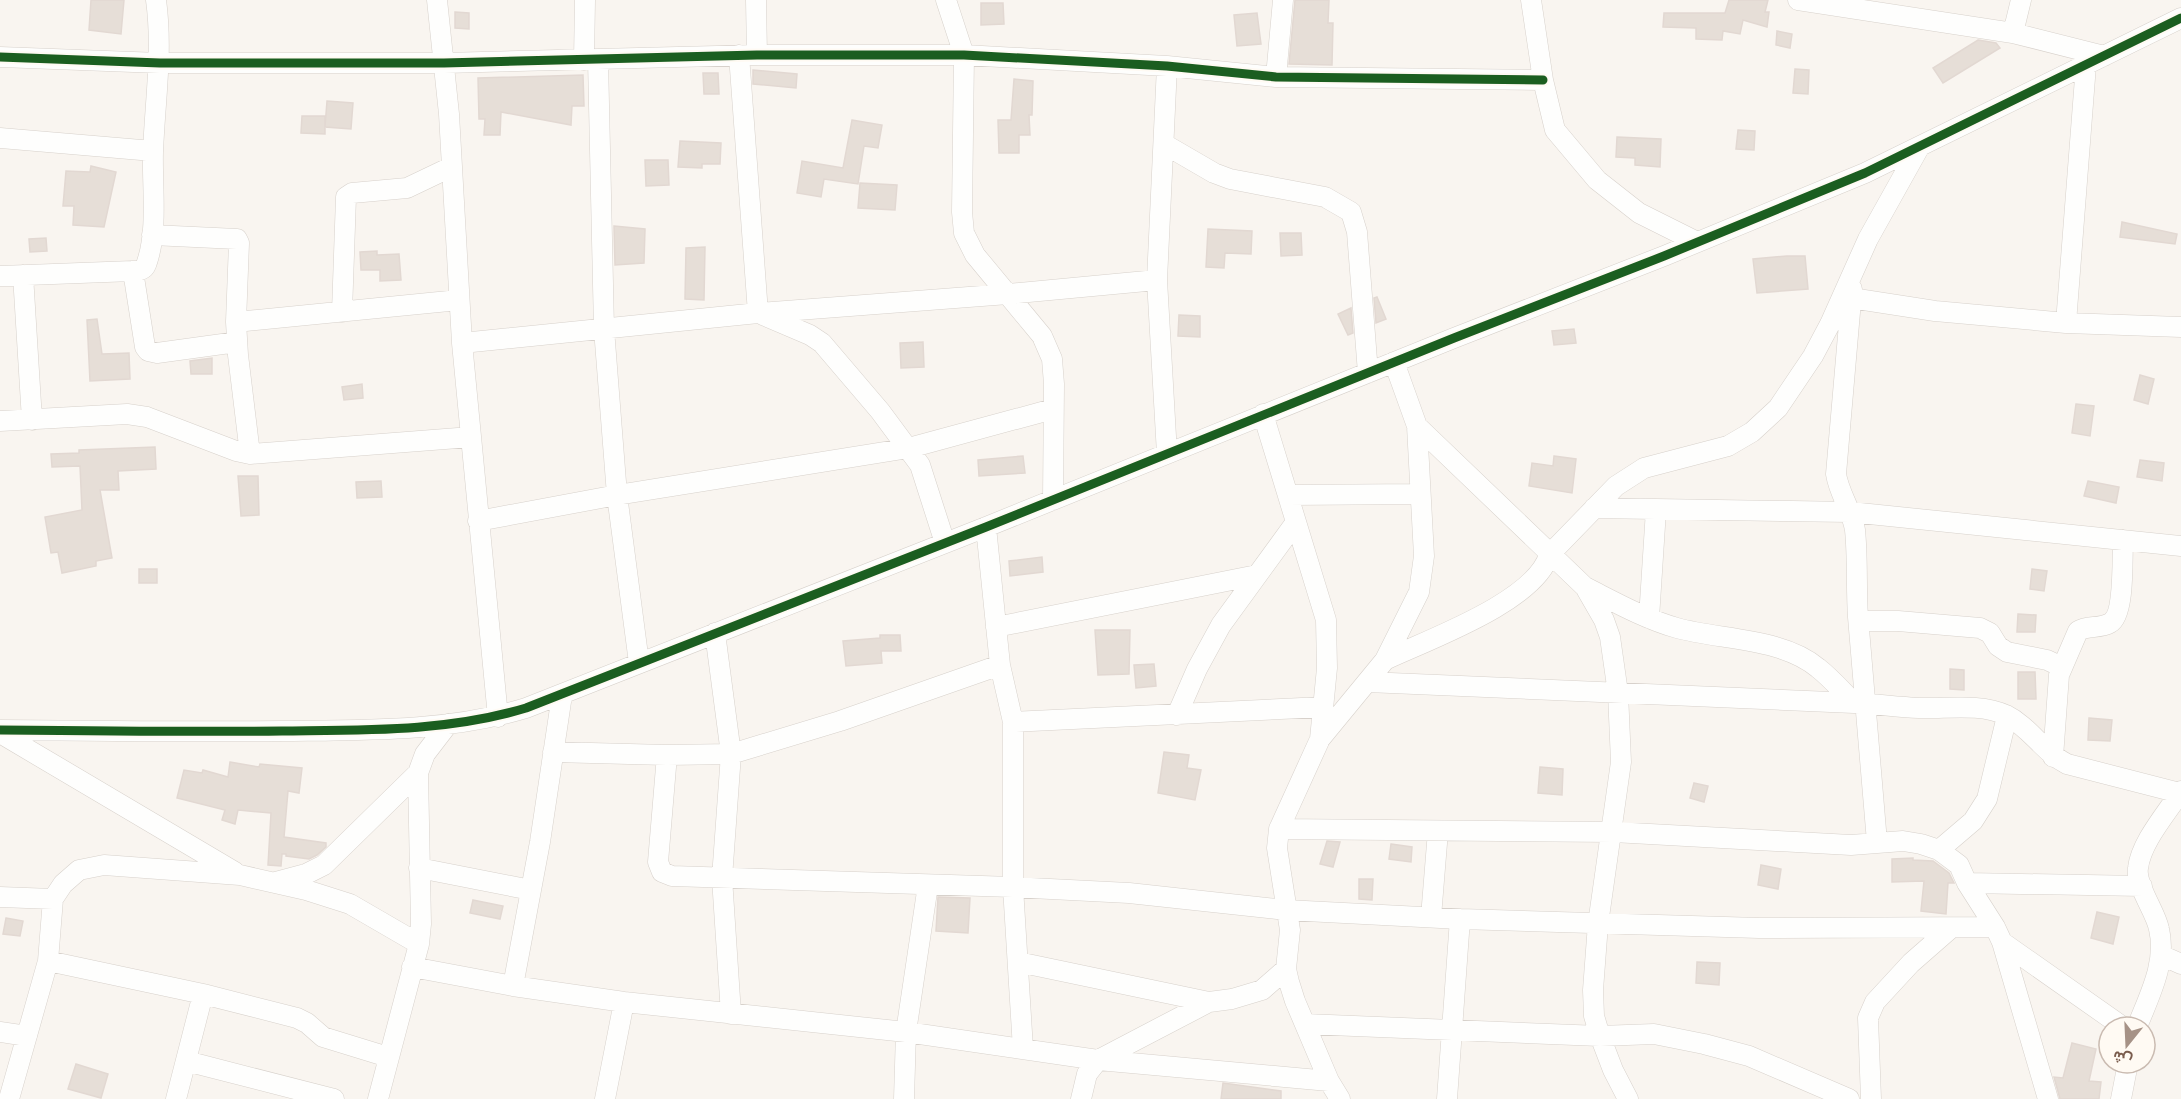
<svg xmlns="http://www.w3.org/2000/svg" width="2181" height="1099" viewBox="0 0 2181 1099" font-family="'PT Sans',Vazirmatn,sans-serif">
<style>
.building{fill:#e6ded7;stroke:#e2d8d2;stroke-width:1.5}
.lines{fill:none;stroke-linecap:round;stroke-linejoin:round}
.minor-casing{stroke:#d7d1cb;stroke-width:21}
.minor{stroke:#fefefd;stroke-width:20}
.cycleway-casing{stroke:#fffaf3;stroke-width:13}
.cycleway{stroke:#1b5e20;stroke-width:9}
</style>
<rect width="100%" height="100%" fill="#f9f5f0"/>
<path class="building" d="M 91,0 L 124,0 L 121,34 L 89,30 Z
M 1295,0 L 1329,0 L 1328,23 L 1333,23 L 1332,65 L 1289,64 Z
M 1729,0 L 1768,0 L 1765,12 L 1769,12 L 1767,27 L 1743,20 L 1740,34 L 1723,31 L 1722,40 L 1696,39 L 1696,28 L 1663,27 L 1664,13 L 1725,13 Z
M 981,3 L 1003,3 L 1004,24 L 981,25 Z
M 455,12 L 469,13 L 469,29 L 455,28 Z
M 1257,13 L 1261,44 L 1237,46 L 1234,15 Z
M 1777,31 L 1792,34 L 1790,48 L 1776,45 Z
M 1978,40 L 1996,43 L 2000,48 L 1943,83 L 1933,68 Z
M 1795,69 L 1809,70 L 1808,94 L 1793,93 Z
M 753,70 L 797,74 L 796,88 L 753,84 Z
M 703,73 L 718,73 L 719,94 L 704,94 Z
M 583,75 L 584,106 L 572,106 L 571,125 L 501,112 L 500,135 L 484,135 L 485,119 L 479,119 L 478,78 Z
M 1014,79 L 1033,81 L 1032,115 L 1029,115 L 1030,135 L 1019,135 L 1019,153 L 999,153 L 998,120 L 1011,120 Z
M 327,101 L 353,103 L 351,129 L 325,127 Z
M 302,116 L 325,116 L 325,134 L 301,133 Z
M 852,120 L 882,125 L 878,148 L 864,146 L 858,184 L 824,179 L 821,197 L 797,193 L 802,161 L 843,168 Z
M 1738,130 L 1755,131 L 1754,150 L 1736,149 Z
M 1617,137 L 1661,139 L 1660,167 L 1635,165 L 1635,158 L 1616,157 Z
M 680,141 L 721,143 L 720,164 L 702,164 L 702,168 L 678,167 Z
M 645,160 L 668,160 L 669,185 L 646,186 Z
M 91,166 L 116,172 L 104,227 L 73,225 L 74,206 L 63,206 L 66,171 L 90,172 Z
M 860,183 L 897,185 L 895,210 L 858,208 Z
M 2122,222 L 2177,234 L 2175,244 L 2120,237 Z
M 614,226 L 645,229 L 644,263 L 615,265 Z
M 1208,229 L 1252,231 L 1251,254 L 1225,253 L 1224,268 L 1206,267 Z
M 1280,233 L 1301,233 L 1302,255 L 1281,256 Z
M 46,238 L 47,251 L 30,252 L 29,239 Z
M 705,247 L 704,300 L 685,299 L 686,248 Z
M 377,251 L 377,255 L 399,254 L 401,280 L 380,281 L 380,270 L 361,270 L 360,252 Z
M 1787,256 L 1805,256 L 1808,289 L 1757,293 L 1753,259 Z
M 1377,297 L 1386,319 L 1376,323 L 1374,298 Z
M 1351,308 L 1353,333 L 1348,335 L 1338,314 Z
M 1179,315 L 1200,316 L 1200,337 L 1178,336 Z
M 97,319 L 102,354 L 129,353 L 130,379 L 90,381 L 87,320 Z
M 1574,329 L 1576,343 L 1554,345 L 1552,331 Z
M 923,342 L 924,367 L 901,368 L 900,343 Z
M 212,358 L 212,374 L 191,374 L 190,361 Z
M 2140,375 L 2154,379 L 2148,404 L 2134,400 Z
M 362,384 L 363,398 L 344,400 L 342,387 Z
M 2076,404 L 2094,406 L 2090,436 L 2072,433 Z
M 155,447 L 156,469 L 118,471 L 119,490 L 100,490 L 112,558 L 96,561 L 96,566 L 62,573 L 58,552 L 51,553 L 45,517 L 82,510 L 80,466 L 52,467 L 51,454 L 79,453 L 79,450 Z
M 1023,456 L 1025,473 L 979,476 L 978,460 Z
M 1554,456 L 1576,459 L 1572,493 L 1529,486 L 1532,463 L 1553,466 Z
M 2140,460 L 2164,463 L 2162,481 L 2137,477 Z
M 238,476 L 258,476 L 259,515 L 241,516 Z
M 381,481 L 382,497 L 357,498 L 356,482 Z
M 2088,481 L 2119,487 L 2116,503 L 2084,496 Z
M 1042,557 L 1043,572 L 1010,576 L 1009,561 Z
M 139,569 L 157,569 L 157,583 L 139,583 Z
M 2032,569 L 2047,571 L 2044,591 L 2030,589 Z
M 2018,614 L 2036,615 L 2035,632 L 2017,632 Z
M 1095,630 L 1130,630 L 1129,674 L 1098,675 Z
M 880,635 L 900,635 L 901,651 L 881,651 L 882,663 L 846,666 L 843,641 L 880,638 Z
M 1154,664 L 1156,686 L 1136,688 L 1134,665 Z
M 1950,669 L 1964,670 L 1964,690 L 1950,689 Z
M 2018,672 L 2035,672 L 2036,699 L 2018,699 Z
M 2089,718 L 2112,720 L 2110,741 L 2088,740 Z
M 1164,752 L 1189,755 L 1187,768 L 1201,770 L 1195,800 L 1158,793 Z
M 230,762 L 259,767 L 260,764 L 302,768 L 299,793 L 288,791 L 284,837 L 326,843 L 326,847 L 317,855 L 309,859 L 286,856 L 286,854 L 282,854 L 281,866 L 268,865 L 271,813 L 238,810 L 235,824 L 222,820 L 225,810 L 177,798 L 184,770 L 202,773 L 203,770 L 228,777 Z
M 1540,767 L 1563,769 L 1562,795 L 1538,793 Z
M 1694,783 L 1708,786 L 1704,802 L 1690,798 Z
M 1327,841 L 1340,842 L 1333,867 L 1320,864 Z
M 1391,844 L 1412,847 L 1411,862 L 1389,859 Z
M 1913,858 L 1913,860 L 1933,861 L 1949,873 L 1954,883 L 1948,883 L 1946,914 L 1921,911 L 1924,881 L 1892,882 L 1892,859 Z
M 1761,865 L 1781,869 L 1778,889 L 1758,885 Z
M 1359,879 L 1373,879 L 1372,900 L 1359,899 Z
M 938,897 L 970,898 L 968,933 L 936,931 Z
M 473,900 L 503,906 L 500,919 L 470,913 Z
M 2097,912 L 2119,917 L 2113,944 L 2091,938 Z
M 6,918 L 23,921 L 20,936 L 3,934 Z
M 1697,962 L 1720,963 L 1719,985 L 1696,983 Z
M 2072,1043 L 2096,1049 L 2089,1081 L 2101,1082 L 2099,1099 L 2060,1099 L 2054,1077 L 2063,1078 Z
M 76,1064 L 108,1074 L 101,1098 L 68,1089 Z
M 1223,1083 L 1281,1091 L 1281,1099 L 1221,1099 Z"/>
<g class="lines">
<defs>
<path id="minor" d="M 437,0 L 449,114 L 462,343 L 498,717
M 756,0 L 757,55
M 946,0 L 964,55 L 962,212 L 964,233 L 975,255 L 1042,336 L 1052,359 L 1054,384 L 1053,500
M 1531,0 L 1543,80 L 1555,130 L 1597,180 L 1639,213 L 1697,242
M 1798,0 L 2013,33 L 2104,56
M 2013,33 L 2021,0
M 739,55 L 758,313
M 0,57 L 160,63 L 444,63 L 757,55 L 964,55 L 1167,66 L 1276,77 L 1543,80
M 584,60 L 585,0
M 598,60 L 604,329 L 617,495 L 639,663
M 1276,77 L 1283,0
M 0,138 L 153,151
M 1164,144 L 1214,173 L 1230,179 L 1325,197 L 1351,212 L 1357,232 L 1368,373
M 152,235 L 237,239 L 239,243 L 236,322 L 238,355 L 250,454
M 133,271 L 145,347 L 148,351 L 157,353 L 237,342
M 23,275 L 32,420
M 0,276 L 133,271 C 140,271 145,270 147,262 C 158,230 152,186 153,152 C 155,101 163,51 156,0
M 1852,289 L 1836,474 C 1839,494 1852,510 1855,530 C 1858,559 1856,589 1858,617 C 1864,692 1870,767 1877,842
M 1851,298 L 1935,311 L 2066,323 L 2181,327
M 342,312 L 346,197 L 352,193 L 407,188 L 451,167
M 763,315 L 810,335 L 822,343 L 880,411 L 920,465 L 945,543
M 236,322 L 459,300
M 2066,323 L 2086,65
M 462,343 L 758,313 L 1008,294 L 1157,280
M 1263,414 L 1326,620 L 1327,668 L 1320,739
M 0,421 L 127,414 L 147,417 L 236,451 L 250,454 L 471,437
M 1417,426 L 1585,587 L 1604,620 L 1610,637 L 1618,693 L 1621,762 L 1598,924 L 1593,990 L 1594,1016 L 1600,1036 L 1613,1070 L 1628,1099
M 1167,454 L 1157,280 L 1167,66
M 1288,495 L 1420,494
M 1594,508 L 1850,512 L 2181,546
M 478,521 L 617,495 L 909,448 L 1053,409
M 986,527 L 1000,665 L 1013,722 L 1013,887 L 1023,1049
M 1585,587 C 1615,602 1645,619 1677,628 C 1721,640 1783,638 1818,668 C 1831,678 1843,692 1854,703
M 1649,618 L 1656,510
M 1859,621 L 1898,621 L 1980,628 L 1990,633 L 1998,646 L 2007,652 L 2047,660 L 2062,667
M 996,627 L 1257,575
M 715,633 L 731,754 L 722,878 L 731,1014
M 1385,660 C 1427,640 1535,602 1549,555 L 1616,486 L 1644,468 L 1728,446 L 1752,432 L 1778,408 L 1813,356 L 1830,324 L 1868,239 L 1920,146
M 1367,682 L 1854,703 C 1876,704 1897,707 1919,708 C 1947,709 1980,703 2006,715 C 2030,727 2043,752 2067,764 L 2180,793
M 1177,715 L 1197,669 L 1221,625 L 1296,522
M 1013,722 L 1323,707
M 0,730 C 94,731 188,732 282,731 C 364,730 447,732 526,708 L 986,527 L 1454,338 L 1664,256 L 1865,173 L 2181,18
M 0,733 L 235,872
M 553,752 L 667,755 L 731,754 L 840,721 L 1000,665
M 667,755 L 658,862 L 662,872 L 672,876 L 1013,887 L 1129,893 L 1286,910 L 1460,919 L 1759,928 L 1995,927
M 2053,757 L 2059,675 L 2078,631 C 2087,625 2100,629 2110,623 C 2125,615 2122,557 2123,540
M 1279,829 L 1613,832 L 1851,845 L 1903,841 L 1921,844 L 1939,850 L 1959,865 L 1967,883 L 1995,927 L 2002,942 L 2048,1099
M 1939,850 L 1973,821 L 1987,799 L 2007,716
M 419,868 L 531,890
M 276,882 L 306,874 L 324,865 L 418,773
M 1967,883 L 2142,886
M 0,897 L 53,899
M 1431,917 L 1438,831
M 2002,942 L 2123,1027
M 2161,955 L 2181,964
M 48,961 L 203,994 L 297,1018 L 307,1023 L 323,1037 L 388,1057
M 1018,962 L 1209,1002
M 412,967 L 513,986 L 624,1002 L 906,1032 L 1098,1060 L 1329,1081
M 513,986 L 540,842 L 562,695
M 1305,1024 L 1600,1036 L 1654,1034 L 1704,1044 L 1749,1056 L 1849,1099
M 2137,1027 C 2149,996 2167,963 2159,929 C 2156,912 2135,885 2138,868 C 2141,842 2167,813 2181,791
M 0,1032 L 27,1036
M 186,1061 L 334,1099
M 9,1099 L 48,961 L 53,899 L 63,884 L 79,870 L 104,865 L 240,875 L 306,890 L 350,904 L 419,944
M 176,1099 L 203,994
M 378,1099 L 419,944 L 421,924 L 418,773 L 425,754 L 448,724
M 605,1099 L 624,1002
M 904,1099 L 906,1032 L 928,885
M 1081,1099 L 1087,1074 L 1098,1060 L 1209,1002 L 1232,999 L 1262,990 L 1286,969
M 1340,1099 L 1329,1081 L 1295,1001 L 1289,982 L 1286,969 L 1290,930 L 1277,848 L 1279,829 L 1320,739 L 1385,660 L 1419,592 L 1424,556 L 1417,426 L 1394,362
M 1447,1099 L 1460,919
M 1871,1099 L 1868,1018 L 1875,1002 L 1911,963 L 1951,928
M 2121,1099 L 2128,1063"/>
</defs>
<use href="#minor" class="minor-casing"/>
<use href="#minor" class="minor"/>
<defs>
<path id="cycleway" d="M 0,57 L 160,63 L 444,63 L 757,55 L 964,55 L 1167,66 L 1276,77 L 1543,80
M 0,730 C 94,731 188,732 282,731 C 364,730 447,732 526,708 L 986,527 L 1454,338 L 1664,256 L 1865,173 L 2181,18"/>
</defs>
<use href="#cycleway" class="cycleway-casing"/>
<use href="#cycleway" class="cycleway"/>
</g>
<g transform="translate(2127 1045) rotate(198)"><circle r="28" fill="#fffaf3" stroke="#cabbb1" stroke-width="1.5"/>
<path d="M0-4.5L10 22L0 15L-10 22Z" fill="#a69286"/>
<text y="-9" font-size="16" font-weight="bold" text-anchor="middle" fill="#7a5c4d">ش</text>
</g>
</svg>
